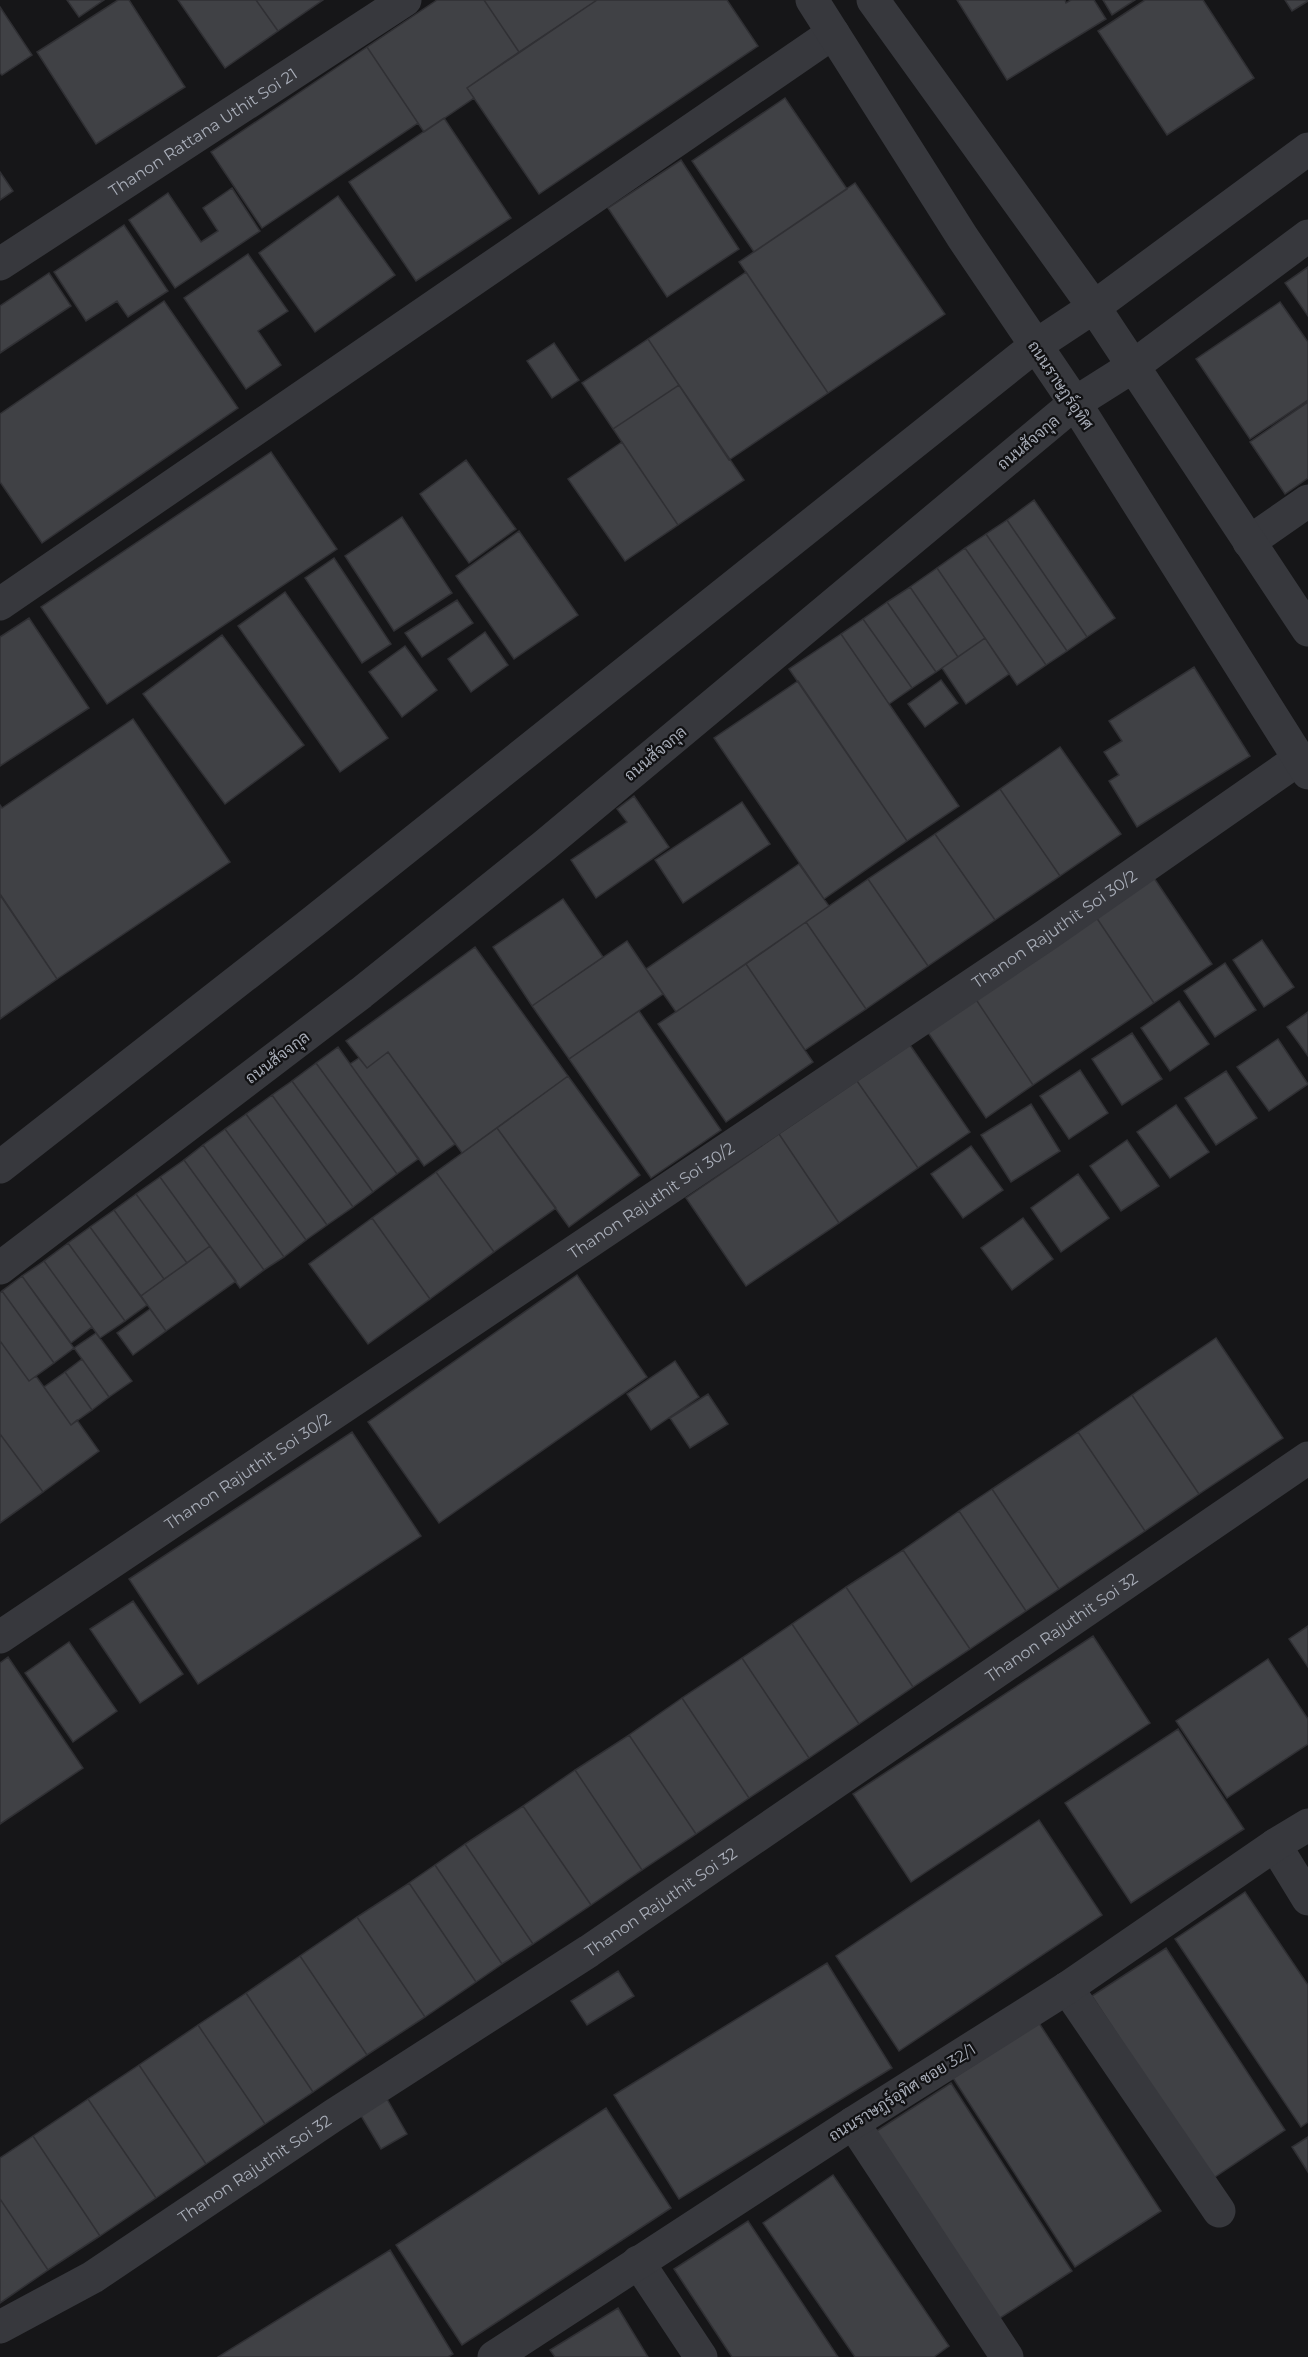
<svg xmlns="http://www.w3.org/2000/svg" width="1308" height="2357" viewBox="0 0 1308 2357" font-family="Montserrat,Sarabun,sans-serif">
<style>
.building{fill:#404145;stroke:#303034;stroke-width:1.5}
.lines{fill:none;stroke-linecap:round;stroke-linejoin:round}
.minor{stroke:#37383d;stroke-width:33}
.tertiary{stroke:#37383d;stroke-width:33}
.labels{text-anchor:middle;stroke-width:4.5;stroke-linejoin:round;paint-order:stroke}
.street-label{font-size:16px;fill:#a8adb8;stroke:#111113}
</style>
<rect width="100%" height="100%" fill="#161618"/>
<path class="building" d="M 67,0 L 104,0 L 79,17 Z
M 118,0 L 129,0 L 185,87 L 96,144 L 37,52 Z
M 178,0 L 256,0 L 278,31 L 225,68 Z
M 256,0 L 323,0 L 278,31 Z
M 437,0 L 484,0 L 519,52 L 467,88 L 474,98 L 424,132 L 367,47 Z
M 484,0 L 597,0 L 519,52 Z
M 597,0 L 727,0 L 758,46 L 539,194 L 467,88 Z
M 957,0 L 1065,0 L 1066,3 L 1071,0 L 1094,0 L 1106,19 L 1007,80 Z
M 1103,0 L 1135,0 L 1112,15 Z
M 1145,0 L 1203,0 L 1254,78 L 1167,135 L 1098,31 Z
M 1285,0 L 1308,0 L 1308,1 L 1292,11 Z
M 0,7 L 32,55 L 2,75 L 0,73 Z
M 367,47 L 418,123 L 262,228 L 211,152 Z
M 785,98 L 847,189 L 754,252 L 692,161 Z
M 444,118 L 511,218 L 416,281 L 349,182 Z
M 681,160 L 739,249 L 667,297 L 608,208 Z
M 0,172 L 13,191 L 0,200 Z
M 855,183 L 945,314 L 828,393 L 739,262 Z
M 232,188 L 260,231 L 175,288 L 129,220 L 168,193 L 201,242 L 218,231 L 203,208 Z
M 338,196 L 395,275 L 315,332 L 259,253 Z
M 124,225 L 168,291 L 128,317 L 117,301 L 86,321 L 54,272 Z
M 248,254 L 288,311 L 258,331 L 281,365 L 246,389 L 184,298 Z
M 1308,267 L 1308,316 L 1285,283 Z
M 746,272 L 828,393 L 729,460 L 648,339 Z
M 49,273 L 71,306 L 0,353 L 0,306 Z
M 164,301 L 238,408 L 42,543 L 0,482 L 0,414 Z
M 1280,302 L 1308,342 L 1308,400 L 1250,439 L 1196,359 Z
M 648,339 L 679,385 L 613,429 L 582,383 Z
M 554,343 L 579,380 L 552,398 L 527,361 Z
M 679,385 L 744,480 L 678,525 L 613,429 Z
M 1308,402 L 1308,478 L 1285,494 L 1250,442 Z
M 622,442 L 678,525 L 625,561 L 568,479 Z
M 271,452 L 337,549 L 107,704 L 41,607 Z
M 466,460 L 516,529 L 469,563 L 420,494 Z
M 1034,500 L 1115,618 L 1087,637 L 1007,520 Z
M 402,517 L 452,593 L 394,631 L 345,556 Z
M 1007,520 L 1087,637 L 1067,651 L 986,534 Z
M 519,531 L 578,615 L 514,659 L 456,576 Z
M 986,534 L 1067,651 L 1046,665 L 965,548 Z
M 965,548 L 1046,665 L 1017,685 L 937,568 Z
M 334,558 L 391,644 L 362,663 L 305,578 Z
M 937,568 L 985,638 L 958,657 L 910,587 Z
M 910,587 L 958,657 L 936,672 L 887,602 Z
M 285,592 L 388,738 L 340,772 L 238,626 Z
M 457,600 L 473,623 L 422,657 L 405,633 Z
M 887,602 L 936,672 L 912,688 L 863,619 Z
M 29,618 L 89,708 L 0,766 L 0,637 Z
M 863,619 L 912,688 L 889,704 L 841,634 Z
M 485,632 L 508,665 L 471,692 L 448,659 Z
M 841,634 L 959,806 L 907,841 L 789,669 Z
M 222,635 L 304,745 L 225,804 L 143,694 Z
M 985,638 L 1009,674 L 966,704 L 942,668 Z
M 405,646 L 437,690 L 402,717 L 369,672 Z
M 1194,667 L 1250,756 L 1137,827 L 1109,781 L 1119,775 L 1104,752 L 1122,741 L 1109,721 Z
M 941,680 L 958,703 L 925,727 L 908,704 Z
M 798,681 L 907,841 L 824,899 L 714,738 Z
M 133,719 L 230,862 L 57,979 L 0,894 L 0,805 L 2,808 Z
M 1060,747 L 1121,834 L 1060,876 L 1000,789 Z
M 1000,789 L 1060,876 L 995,920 L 935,834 Z
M 634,796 L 669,847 L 596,898 L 571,860 L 627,822 L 617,809 Z
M 742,802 L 770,844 L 683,903 L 655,860 Z
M 935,834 L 995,920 L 928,966 L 868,879 Z
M 799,864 L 829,906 L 676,1012 L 646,969 Z
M 1154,878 L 1212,964 L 1154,1003 L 1096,917 Z
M 868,879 L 928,966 L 866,1009 L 806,922 Z
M 0,895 L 57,979 L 0,1019 Z
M 563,899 L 603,957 L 532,1006 L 493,947 Z
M 1096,917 L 1154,1003 L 1033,1085 L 975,998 Z
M 806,922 L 866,1009 L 805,1050 L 746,964 Z
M 1262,940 L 1294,987 L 1264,1007 L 1233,960 Z
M 627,941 L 663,994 L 569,1059 L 532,1006 Z
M 475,947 L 568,1076 L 462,1153 L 388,1052 L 367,1068 L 346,1041 Z
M 1225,963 L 1256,1010 L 1215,1037 L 1184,991 Z
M 746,964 L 813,1062 L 726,1122 L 658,1024 Z
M 975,998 L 1033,1085 L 986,1118 L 927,1031 Z
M 1179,1001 L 1209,1044 L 1170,1071 L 1141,1028 Z
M 639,1011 L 721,1130 L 651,1178 L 569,1059 Z
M 1308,1012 L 1308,1056 L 1287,1027 Z
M 1132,1033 L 1162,1079 L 1122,1105 L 1092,1059 Z
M 1278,1039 L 1308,1084 L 1269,1111 L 1237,1067 Z
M 910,1045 L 970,1132 L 918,1168 L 857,1081 Z
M 338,1047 L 418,1159 L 397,1174 L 316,1063 Z
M 388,1052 L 455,1144 L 424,1166 L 350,1064 L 359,1058 L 367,1068 Z
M 316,1063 L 397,1174 L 373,1192 L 292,1081 Z
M 1080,1070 L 1108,1113 L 1069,1139 L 1040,1096 Z
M 1226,1071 L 1257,1118 L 1216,1145 L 1185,1098 Z
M 568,1076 L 640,1175 L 569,1227 L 497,1128 Z
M 292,1081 L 373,1192 L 353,1207 L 272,1095 Z
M 857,1081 L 918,1168 L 839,1223 L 779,1134 Z
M 272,1095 L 353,1207 L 327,1225 L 246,1114 Z
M 1031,1104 L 1060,1151 L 1011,1182 L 981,1135 Z
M 1176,1105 L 1209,1152 L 1170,1178 L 1137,1132 Z
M 246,1114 L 327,1225 L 306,1240 L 225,1129 Z
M 497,1128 L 556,1208 L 494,1252 L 436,1172 Z
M 225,1129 L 306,1240 L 284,1257 L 203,1145 Z
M 779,1134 L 839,1223 L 746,1286 L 686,1198 Z
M 1127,1140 L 1159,1186 L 1121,1211 L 1090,1166 Z
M 203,1145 L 284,1257 L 264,1270 L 184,1160 Z
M 971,1146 L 1003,1190 L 963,1218 L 931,1174 Z
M 184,1160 L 264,1270 L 240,1288 L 160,1177 Z
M 436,1172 L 494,1252 L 430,1299 L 372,1218 Z
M 1078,1174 L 1109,1218 L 1061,1252 L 1031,1208 Z
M 160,1177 L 210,1246 L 187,1263 L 136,1194 Z
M 136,1194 L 187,1263 L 164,1279 L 114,1210 Z
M 114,1210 L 164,1279 L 141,1296 L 90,1227 Z
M 372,1218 L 430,1299 L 368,1344 L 309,1264 Z
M 1023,1218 L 1053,1259 L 1012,1290 L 981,1248 Z
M 90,1227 L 147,1305 L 125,1321 L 68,1243 Z
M 68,1243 L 125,1321 L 100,1338 L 44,1261 Z
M 210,1246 L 236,1281 L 166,1331 L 141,1296 Z
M 44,1261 L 92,1327 L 71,1343 L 22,1276 Z
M 577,1275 L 647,1377 L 439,1523 L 368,1422 Z
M 22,1276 L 74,1348 L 54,1363 L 2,1291 Z
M 2,1291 L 54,1363 L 29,1381 L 0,1341 L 0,1293 Z
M 150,1309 L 166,1331 L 133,1355 L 117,1333 Z
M 96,1333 L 132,1381 L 109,1397 L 74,1348 Z
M 1216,1338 L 1283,1438 L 1199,1494 L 1132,1395 Z
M 0,1341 L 29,1381 L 36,1376 L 71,1425 L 77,1420 L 99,1451 L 43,1492 L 0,1434 Z
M 82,1359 L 109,1397 L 92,1410 L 65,1372 Z
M 675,1361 L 699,1397 L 651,1430 L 627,1394 Z
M 65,1372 L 92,1410 L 71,1425 L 44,1387 Z
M 708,1394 L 728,1424 L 690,1448 L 670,1418 Z
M 1132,1395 L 1199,1494 L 1145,1531 L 1078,1432 Z
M 352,1432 L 421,1536 L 198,1684 L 129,1579 Z
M 1078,1432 L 1145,1531 L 1059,1589 L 992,1489 Z
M 0,1434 L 43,1492 L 0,1523 Z
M 992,1489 L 1059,1589 L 1026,1611 L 959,1511 Z
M 959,1511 L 1026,1611 L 970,1649 L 903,1550 Z
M 903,1550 L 970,1649 L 913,1687 L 846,1587 Z
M 846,1587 L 913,1687 L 859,1724 L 792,1624 Z
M 133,1601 L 183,1674 L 140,1703 L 90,1629 Z
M 792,1624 L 859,1724 L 809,1758 L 742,1658 Z
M 1308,1626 L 1308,1667 L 1289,1639 Z
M 1093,1636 L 1150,1723 L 911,1882 L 853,1794 Z
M 69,1642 L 117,1711 L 73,1742 L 25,1673 Z
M 8,1657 L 83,1768 L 0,1824 L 0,1663 Z
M 742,1658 L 809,1758 L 749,1798 L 682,1698 Z
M 1268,1659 L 1308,1719 L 1308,1744 L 1227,1798 L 1176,1721 Z
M 682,1698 L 749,1798 L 696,1834 L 629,1735 Z
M 1178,1729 L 1244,1829 L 1131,1903 L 1065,1803 Z
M 629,1735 L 696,1834 L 642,1870 L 575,1770 Z
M 575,1770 L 642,1870 L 591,1905 L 523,1806 Z
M 523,1806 L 591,1905 L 533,1944 L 465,1844 Z
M 1039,1820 L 1102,1915 L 899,2051 L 836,1956 Z
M 465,1844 L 533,1944 L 502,1964 L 435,1865 Z
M 435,1865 L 502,1964 L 476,1982 L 409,1883 Z
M 409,1883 L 476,1982 L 425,2017 L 357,1917 Z
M 1245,1892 L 1308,1985 L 1308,2122 L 1301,2127 L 1175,1939 Z
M 357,1917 L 425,2017 L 367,2055 L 300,1956 Z
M 1166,1948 L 1285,2130 L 1212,2179 L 1092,1996 Z
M 300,1956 L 367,2055 L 313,2092 L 246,1993 Z
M 827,1963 L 892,2068 L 679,2199 L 614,2095 Z
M 618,1971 L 634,1996 L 587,2025 L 571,2001 Z
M 246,1993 L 313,2092 L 265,2124 L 198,2025 Z
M 1039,2023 L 1161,2211 L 1075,2267 L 953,2078 Z
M 198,2025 L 265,2124 L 206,2164 L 139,2065 Z
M 139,2065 L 206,2164 L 156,2198 L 88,2099 Z
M 951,2083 L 1072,2271 L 997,2320 L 875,2132 Z
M 88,2099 L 156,2198 L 100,2236 L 33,2136 Z
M 387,2099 L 407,2134 L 381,2149 L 360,2114 Z
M 606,2108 L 671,2208 L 462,2345 L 396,2245 Z
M 33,2136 L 100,2236 L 48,2270 L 0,2199 L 0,2158 Z
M 1308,2137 L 1308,2172 L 1292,2147 Z
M 833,2175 L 949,2346 L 934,2357 L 855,2357 L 763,2223 Z
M 0,2199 L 48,2270 L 0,2303 Z
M 748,2221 L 838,2357 L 732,2357 L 674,2269 Z
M 390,2250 L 453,2354 L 448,2357 L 218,2357 Z
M 618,2308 L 648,2357 L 555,2357 L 550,2350 Z"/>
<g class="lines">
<g class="minor">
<path id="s1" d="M 0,264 L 405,0"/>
<path d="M 1249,542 L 1308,501"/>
<path d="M 0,604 L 833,33"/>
<path id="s2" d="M 0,1637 L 1045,936 L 1299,759"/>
<path d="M 1275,1845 L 1308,1899"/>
<path d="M 1067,1988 L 1219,2211"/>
<path d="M 853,2123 L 1007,2357"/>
<path d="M 638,2262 L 701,2357"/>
<path id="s3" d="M 0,2327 L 93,2277 L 334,2115 L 589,1951 L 1308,1458"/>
<path d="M 494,2357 L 853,2123 L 1067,1988 L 1275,1845 L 1308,1825"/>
</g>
<path class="tertiary" d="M 812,0 L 963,238 L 1075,403 L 1308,773
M 873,0 L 1094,307 L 1308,630
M 0,1167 L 313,922 L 1035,346 L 1094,307 L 1308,149
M 0,1268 L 361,993 L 544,846 L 1075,403 L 1132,367 L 1308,236"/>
</g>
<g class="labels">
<g class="street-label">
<text dy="6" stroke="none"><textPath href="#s1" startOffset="242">Thanon Rattana Uthit Soi 21</textPath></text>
<text transform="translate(1061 385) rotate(56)" y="6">ถนนราษฏร์อุทิศ</text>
<text transform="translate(1028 442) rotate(-40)" y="6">ถนนสัจจกุล</text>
<text transform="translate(655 753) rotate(-40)" y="6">ถนนสัจจกุล</text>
<text dy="6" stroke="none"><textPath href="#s2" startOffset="1270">Thanon Rajuthit Soi 30/2</textPath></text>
<text transform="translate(277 1057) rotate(-37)" y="6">ถนนสัจจกุล</text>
<text dy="6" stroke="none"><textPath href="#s2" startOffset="784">Thanon Rajuthit Soi 30/2</textPath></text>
<text dy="6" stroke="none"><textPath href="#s2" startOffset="298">Thanon Rajuthit Soi 30/2</textPath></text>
<text dy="6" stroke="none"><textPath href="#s3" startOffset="1272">Thanon Rajuthit Soi 32</textPath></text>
<text dy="6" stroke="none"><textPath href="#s3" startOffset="786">Thanon Rajuthit Soi 32</textPath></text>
<text transform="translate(902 2092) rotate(-32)" y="6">ถนนราษฎร์อุทิศ ซอย 32/1</text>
<text dy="6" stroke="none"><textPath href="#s3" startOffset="300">Thanon Rajuthit Soi 32</textPath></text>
</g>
</g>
</svg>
